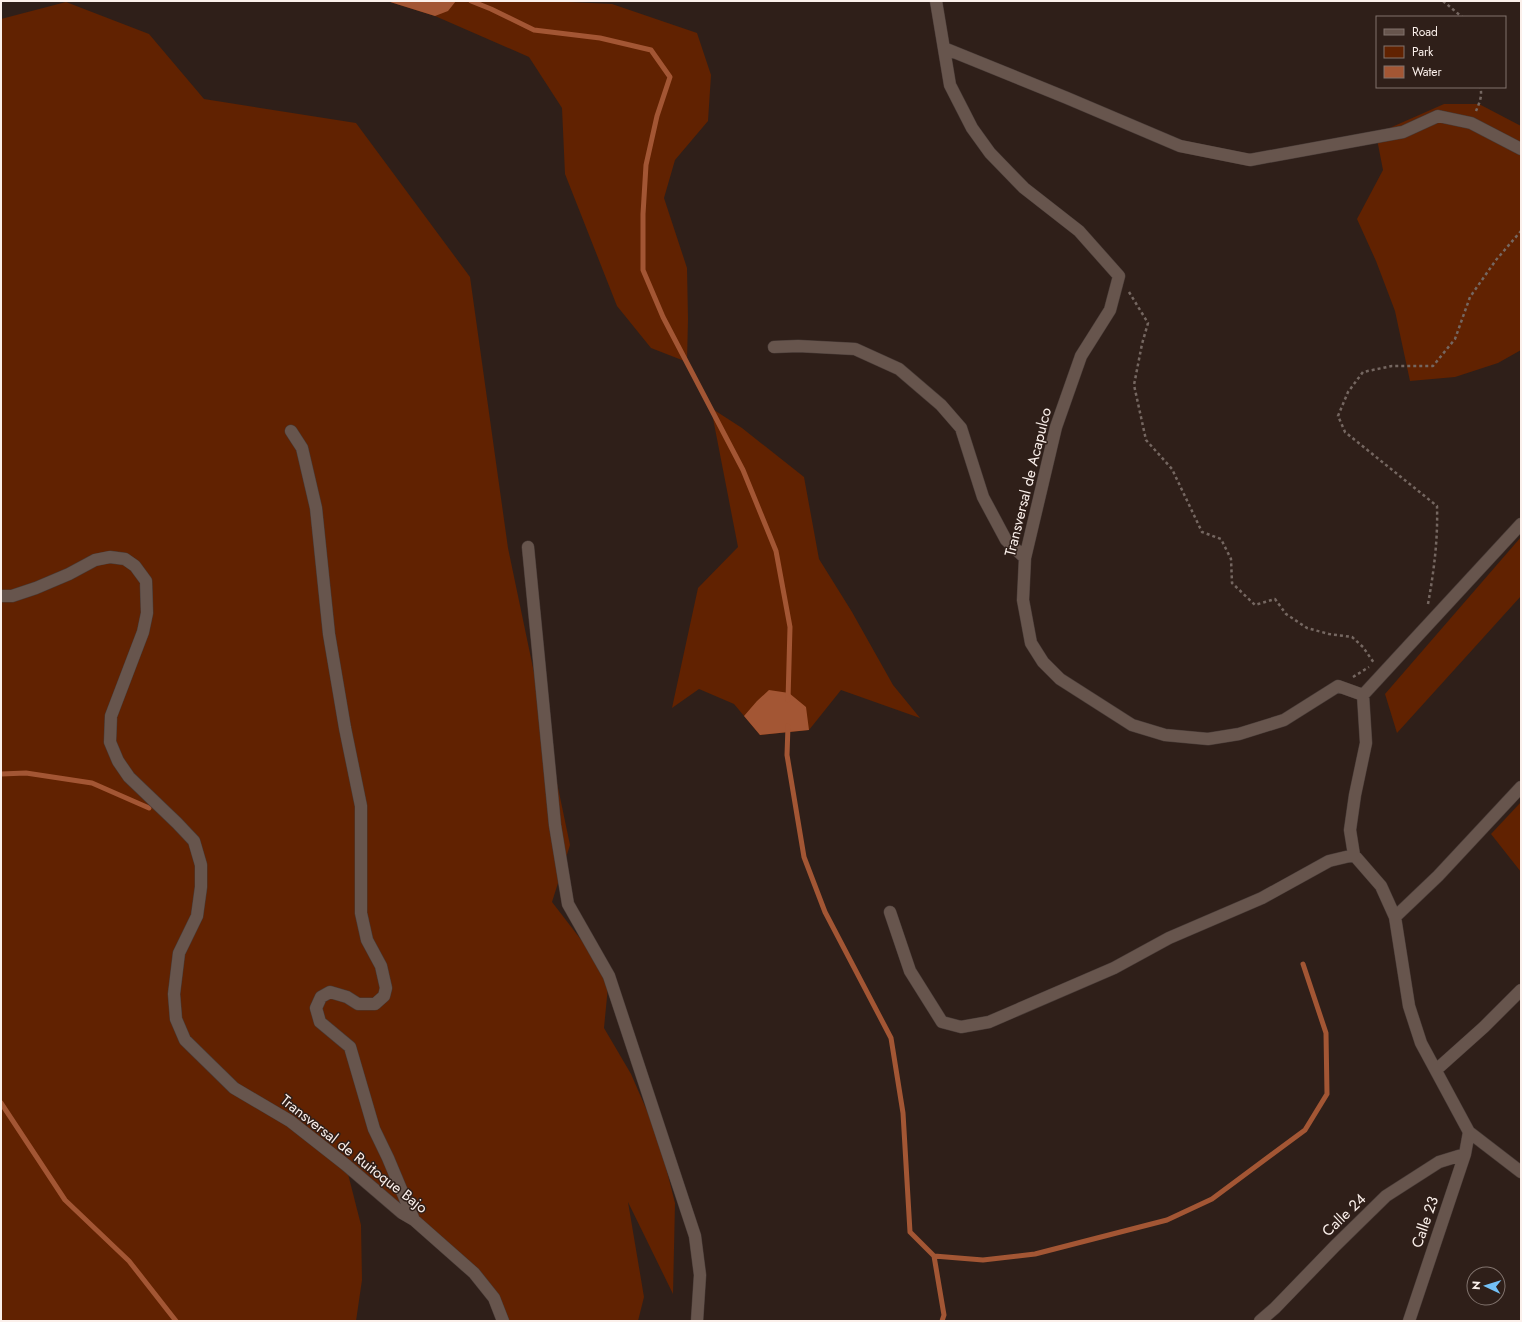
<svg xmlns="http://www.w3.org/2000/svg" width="1522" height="1322" viewBox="0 0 1522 1322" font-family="Jost,sans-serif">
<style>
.green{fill:#612201}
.water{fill:#a35634}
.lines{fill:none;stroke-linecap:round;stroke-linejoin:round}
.stream{stroke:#a35634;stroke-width:5}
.minor-casing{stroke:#483b37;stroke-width:13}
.path{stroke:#756761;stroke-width:2.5;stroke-dasharray:3 3;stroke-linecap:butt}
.minor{stroke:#67554d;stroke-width:12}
.labels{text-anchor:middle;stroke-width:3;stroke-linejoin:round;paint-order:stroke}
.street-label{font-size:15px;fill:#fbf0eb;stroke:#2f1f19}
</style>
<rect width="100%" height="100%" fill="#2f1f19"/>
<path class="green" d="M 387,1 L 547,1 L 612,4 L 697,33 L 711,75 L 708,121 L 675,160 L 664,198 L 687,268 L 688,319 L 687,362 L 651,348 L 617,306 L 565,174 L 562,108 L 529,57 L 435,16 Z
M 66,2 L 149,34 L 204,99 L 356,123 L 470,277 L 508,548 L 570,845 L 552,902 L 609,976 L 604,1028 L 631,1074 L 658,1136 L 675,1203 L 673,1294 L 628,1202 L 644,1297 L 638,1321 L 503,1321 L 494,1298 L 345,1162 L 361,1225 L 362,1280 L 356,1321 L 1,1321 L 1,19 Z
M 1444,104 L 1479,104 L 1521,126 L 1521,350 L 1498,363 L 1455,377 L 1410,381 L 1395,311 L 1376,261 L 1357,219 L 1383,170 L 1376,134 Z
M 711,408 L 742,428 L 804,477 L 819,559 L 852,612 L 893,685 L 920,718 L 841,690 L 809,730 L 760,735 L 734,704 L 699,689 L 672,708 L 698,588 L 738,547 Z
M 1521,537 L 1521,596 L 1397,733 L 1385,694 Z
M 1521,802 L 1521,872 L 1491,834 Z"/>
<path class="water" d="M 387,1 L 456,1 L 448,11 L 435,16 Z
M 769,690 L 789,693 L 806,707 L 809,730 L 760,735 L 744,716 L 757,701 Z"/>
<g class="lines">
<path class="stream" d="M 471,1 L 491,9 L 534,30 L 600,38 L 651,50 L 670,77 L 657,116 L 646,165 L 643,214 L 643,270 L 663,317 L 743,470 L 776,551 L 790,627 L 788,700
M 788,726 L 787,755 L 804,857 L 825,912 L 891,1038 L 903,1113 L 910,1232 L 934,1256 L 944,1315 L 942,1321
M 1,774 L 26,773 L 92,783 L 149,808
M 1,1103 L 65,1200 L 129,1261 L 176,1321
M 934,1256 L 983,1260 L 1035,1254 L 1167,1220 L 1212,1199 L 1305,1130 L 1327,1094 L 1326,1033 L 1303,964"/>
<defs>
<path id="minor" d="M 936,1 L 950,85 L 972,128 L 990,153 L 1024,188 L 1079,231 L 1119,276 L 1110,310 L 1081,356 L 1056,427 L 1025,558 L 1023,600 L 1031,643 L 1043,662 L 1060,679 L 1132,725 L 1165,735 L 1208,739 L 1239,734 L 1284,720 L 1338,686 L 1363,695 L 1366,743 L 1355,795 L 1350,830 L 1354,855 L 1381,886 L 1395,917 L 1409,1006 L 1421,1043 L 1469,1132 L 1521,1172
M 944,48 L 1067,98 L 1180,146 L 1250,160 L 1403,132 L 1438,116 L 1471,123 L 1521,149
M 774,347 L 798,346 L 855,349 L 899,369 L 941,405 L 961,428 L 983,497 L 1006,540 L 1025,558
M 291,431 L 302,448 L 316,508 L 329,634 L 345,728 L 361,806 L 361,913 L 367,940 L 381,966 L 386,988 L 384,996 L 375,1004 L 358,1004 L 347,997 L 330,992 L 321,997 L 316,1008 L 320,1022 L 350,1047 L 374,1129 L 388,1158 L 414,1220
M 528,547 L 555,825 L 568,904 L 609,976 L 695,1236 L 700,1275 L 697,1321
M 1,596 L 12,596 L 36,588 L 69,574 L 95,560 L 110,557 L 125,559 L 135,566 L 146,581 L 147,613 L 143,632 L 111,716 L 110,742 L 118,761 L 129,777 L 177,823 L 194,841 L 201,865 L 201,887 L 197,916 L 179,953 L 174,994 L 176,1019 L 185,1040 L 234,1088 L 290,1121 L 346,1165 L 402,1213 L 414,1220 L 474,1273 L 494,1298 L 503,1321
M 1363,695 L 1521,524
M 890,912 L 910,971 L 942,1022 L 961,1027 L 989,1022 L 1114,968 L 1169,938 L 1262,898 L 1329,861 L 1354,855
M 1395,917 L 1438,876 L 1521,787
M 1436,1070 L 1484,1027 L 1521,990
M 1260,1321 L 1275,1308 L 1335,1246 L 1386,1196 L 1439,1162 L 1465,1154
M 1409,1321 L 1465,1154 L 1469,1132"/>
</defs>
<use href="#minor" class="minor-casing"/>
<path class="path" d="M 1443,1 L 1462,17
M 1476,111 C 1479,104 1483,95 1480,87
M 1129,292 L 1148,323 L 1142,344 L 1134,385 L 1146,440 L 1172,469 L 1202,532 L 1221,539 L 1231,559 L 1232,583 L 1255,605 L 1275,599 L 1286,614 L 1307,628 L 1329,634 L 1352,637 L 1363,647 L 1374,663
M 1428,604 C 1434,571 1438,539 1437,506 L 1345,432 L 1338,416 L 1348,392 L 1363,372 L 1392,366 L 1433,366 L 1455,339 L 1470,297 L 1496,260 L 1521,231
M 1353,677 L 1369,667"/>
<use href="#minor" class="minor"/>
</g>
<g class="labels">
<g class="street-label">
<text transform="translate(1028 482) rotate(-76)" y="5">Transversal de Acapulco</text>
<text transform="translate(354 1154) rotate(38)" y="5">Transversal de Ruitoque Bajo</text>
<text transform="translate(1344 1215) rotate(-44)" y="5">Calle 24</text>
<text transform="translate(1425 1222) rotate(-71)" y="5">Calle 23</text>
</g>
</g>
<rect width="1522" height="1322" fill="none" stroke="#fbf0eb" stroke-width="4"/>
<rect x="1376" y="16" width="130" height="72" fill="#2f1f19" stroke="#81736d"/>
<rect x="1384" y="29" width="20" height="6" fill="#67554d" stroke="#81736d"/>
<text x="1412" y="36" font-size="12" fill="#fbf0eb">Road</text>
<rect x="1384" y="46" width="20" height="12" fill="#612201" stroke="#81736d"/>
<text x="1412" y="56" font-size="12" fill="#fbf0eb">Park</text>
<rect x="1384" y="66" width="20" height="12" fill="#a35634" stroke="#81736d"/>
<text x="1412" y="76" font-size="12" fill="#fbf0eb">Water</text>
<g transform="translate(1486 1286) rotate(274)"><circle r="19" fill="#2f1f19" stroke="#81736d"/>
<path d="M0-3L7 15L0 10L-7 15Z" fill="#73c0f6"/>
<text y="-6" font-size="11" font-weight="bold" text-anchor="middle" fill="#fbf0eb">N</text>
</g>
</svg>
